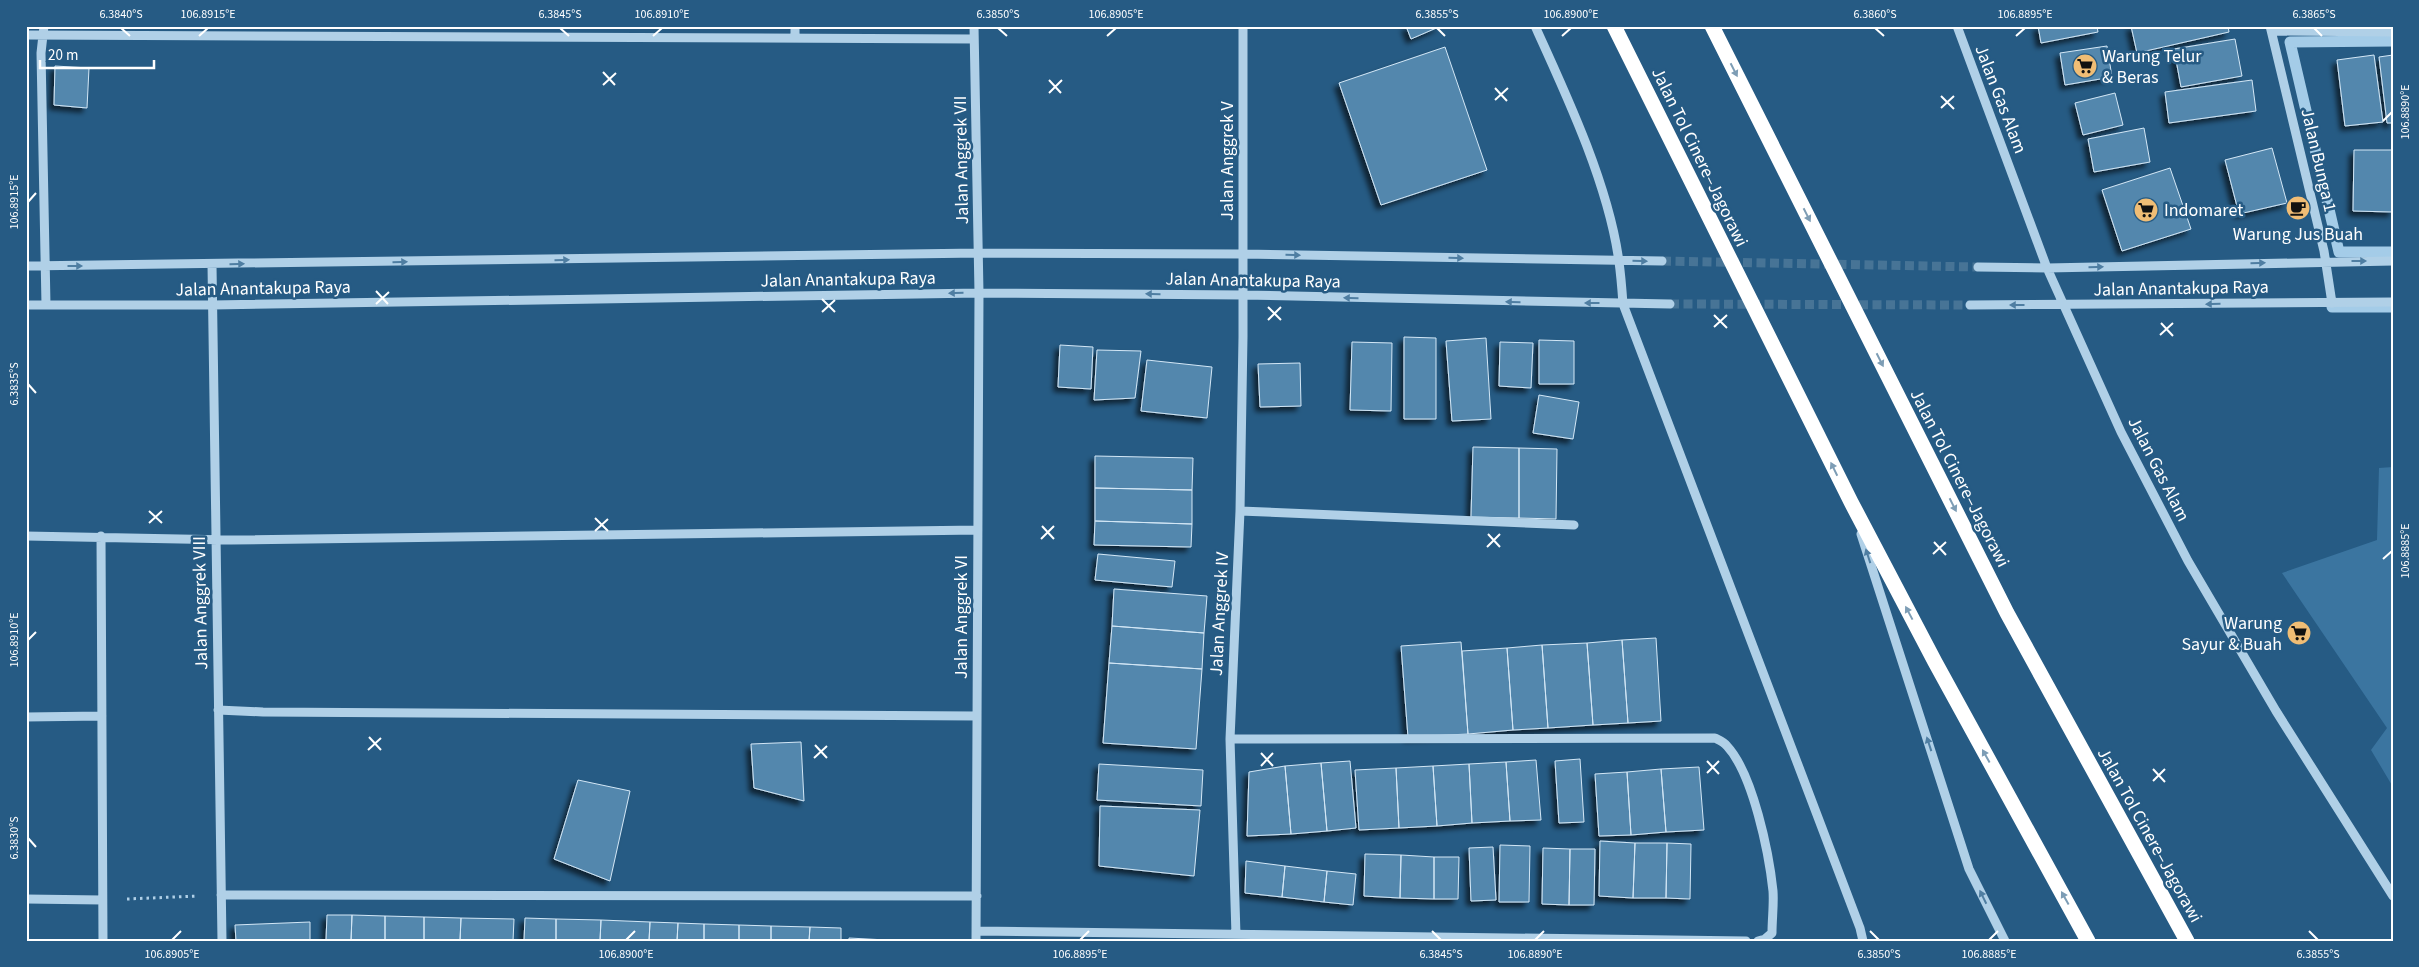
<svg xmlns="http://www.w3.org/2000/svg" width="2419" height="967" viewBox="0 0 2419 967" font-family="'Source Sans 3',sans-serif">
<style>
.green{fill:#3b75a0}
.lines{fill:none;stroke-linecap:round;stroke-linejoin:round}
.stream{stroke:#a4cce8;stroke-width:11}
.building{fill:#5387ad;stroke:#d3e7f6;filter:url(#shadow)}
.minor-tunnel{stroke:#477496;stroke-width:9;stroke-dasharray:9 4.5;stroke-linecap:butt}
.path{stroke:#b0d0e7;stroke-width:3;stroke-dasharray:2.5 4;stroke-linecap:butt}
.minor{stroke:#b0d0e7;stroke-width:9}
.highway{stroke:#fff;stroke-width:15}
.oneway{fill:#7d9db5}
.oneway2{fill:#4f7ea2}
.ticks{fill:none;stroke:#fff;stroke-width:2}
.labels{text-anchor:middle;stroke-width:5;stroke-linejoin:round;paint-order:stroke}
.poi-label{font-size:18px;fill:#fff;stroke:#265b84;text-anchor:start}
.street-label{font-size:18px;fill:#fff;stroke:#265b84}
.neatline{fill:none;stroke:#fff;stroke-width:2}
.ticks-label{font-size:12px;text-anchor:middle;fill:#fff}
</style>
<defs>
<filter id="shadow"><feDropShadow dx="-4.5" dy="4.5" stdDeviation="2.5" flood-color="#0009"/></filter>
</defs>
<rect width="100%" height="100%" fill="#265b84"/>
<path class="green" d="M 2393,467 L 2393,787 L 2371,750 L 2387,728 L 2282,573 L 2377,540 L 2379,468 Z"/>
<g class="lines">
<path class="stream" d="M 2393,41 L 2290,42 L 2339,252 L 2393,252
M 2332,307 L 2393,307"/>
</g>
<path class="building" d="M 1406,26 L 1441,26 L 1411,39 Z
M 2038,26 L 2097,26 L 2098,32 L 2041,43 Z
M 2131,26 L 2228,26 L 2229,32 L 2137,53 Z
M 2235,39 L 2242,76 L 2181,87 L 2174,49 Z
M 2107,46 L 2112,77 L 2065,85 L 2060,53 Z
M 1445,47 L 1487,170 L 1381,205 L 1339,83 Z
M 2374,55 L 2383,122 L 2345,126 L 2337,60 Z
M 2393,55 L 2393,123 L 2387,123 L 2379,57 Z
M 55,66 L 89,68 L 87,108 L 54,105 Z
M 2252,80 L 2256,111 L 2169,123 L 2165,92 Z
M 2115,93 L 2123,125 L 2083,135 L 2075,103 Z
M 2144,128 L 2150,162 L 2094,172 L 2088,139 Z
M 2272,148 L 2287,203 L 2239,214 L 2225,160 Z
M 2354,150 L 2393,150 L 2393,212 L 2353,211 Z
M 2170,168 L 2191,229 L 2122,251 L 2102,190 Z
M 1404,337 L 1436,338 L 1436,419 L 1404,419 Z
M 1486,338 L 1491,419 L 1452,421 L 1446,341 Z
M 1539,340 L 1574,341 L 1574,384 L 1539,384 Z
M 1352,342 L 1392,343 L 1391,411 L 1350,410 Z
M 1500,342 L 1533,343 L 1531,388 L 1499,386 Z
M 1060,345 L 1093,347 L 1091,389 L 1058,387 Z
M 1097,350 L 1141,351 L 1135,398 L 1094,400 Z
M 1147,360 L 1212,367 L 1207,418 L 1141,411 Z
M 1300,363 L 1301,406 L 1260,407 L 1258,364 Z
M 1539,395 L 1579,402 L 1573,439 L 1533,433 Z
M 1473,447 L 1519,448 L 1519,518 L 1471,517 Z
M 1519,448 L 1557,449 L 1556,519 L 1519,518 Z
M 1095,456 L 1193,458 L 1192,490 L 1095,488 Z
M 1095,488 L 1192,490 L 1192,524 L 1095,521 Z
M 1095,521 L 1192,524 L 1191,547 L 1094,545 Z
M 1098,554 L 1175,561 L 1172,587 L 1095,580 Z
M 1114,589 L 1207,596 L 1204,633 L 1112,626 Z
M 1112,626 L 1204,633 L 1202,669 L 1109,663 Z
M 1656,638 L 1661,721 L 1628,723 L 1622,640 Z
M 1622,640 L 1628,723 L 1593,725 L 1587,643 Z
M 1461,642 L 1468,734 L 1408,737 L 1401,646 Z
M 1587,643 L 1593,725 L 1548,728 L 1542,645 Z
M 1542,645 L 1548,728 L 1513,730 L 1507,648 Z
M 1507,648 L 1513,730 L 1468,734 L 1462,651 Z
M 1109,663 L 1202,669 L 1196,749 L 1103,743 Z
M 801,742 L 804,801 L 754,788 L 751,744 Z
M 1580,759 L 1584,822 L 1559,823 L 1555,761 Z
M 1536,760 L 1541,820 L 1510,821 L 1506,762 Z
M 1350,761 L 1356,828 L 1327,831 L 1321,763 Z
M 1506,762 L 1510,821 L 1472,823 L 1469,764 Z
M 1321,763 L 1327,831 L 1291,834 L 1285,766 Z
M 1099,764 L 1203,770 L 1201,806 L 1097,800 Z
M 1469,764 L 1472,823 L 1437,826 L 1433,766 Z
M 1285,766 L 1291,834 L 1247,836 L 1249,772 Z
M 1433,766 L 1437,826 L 1399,828 L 1396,768 Z
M 1699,767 L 1704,830 L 1666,832 L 1661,769 Z
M 1396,768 L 1399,828 L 1359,830 L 1355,770 Z
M 1661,769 L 1666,832 L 1631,835 L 1627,772 Z
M 1627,772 L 1631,835 L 1599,836 L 1595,774 Z
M 578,780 L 630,791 L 610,881 L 554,859 Z
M 1100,806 L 1200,810 L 1194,876 L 1099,866 Z
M 1600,841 L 1635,843 L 1633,898 L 1599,896 Z
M 1635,843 L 1667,843 L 1666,898 L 1633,898 Z
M 1667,843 L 1691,844 L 1690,899 L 1666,898 Z
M 1500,845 L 1530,846 L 1529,902 L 1499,902 Z
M 1493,847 L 1496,900 L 1471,901 L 1469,848 Z
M 1543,848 L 1570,849 L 1569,905 L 1542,904 Z
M 1570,849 L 1595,849 L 1594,905 L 1569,905 Z
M 1365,854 L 1401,855 L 1400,898 L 1364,896 Z
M 1401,855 L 1434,857 L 1434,899 L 1400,898 Z
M 1434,857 L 1459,857 L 1458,899 L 1434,899 Z
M 1246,861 L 1285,866 L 1282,897 L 1245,893 Z
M 1285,866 L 1327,871 L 1324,902 L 1282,897 Z
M 1327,871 L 1356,874 L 1353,905 L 1324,902 Z
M 327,915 L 352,915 L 351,941 L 326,941 Z
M 352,915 L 385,916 L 385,941 L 351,941 Z
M 385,916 L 424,917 L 424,941 L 385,941 Z
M 424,917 L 461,918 L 460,941 L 424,941 Z
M 461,918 L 514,919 L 513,941 L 460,941 Z
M 525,918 L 556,919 L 556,941 L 524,941 Z
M 556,919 L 601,920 L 600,941 L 556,941 Z
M 601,920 L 650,922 L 649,941 L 600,941 Z
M 310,922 L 310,941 L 236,941 L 235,925 Z
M 650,922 L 678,923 L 677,941 L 649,941 Z
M 678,923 L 704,924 L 704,941 L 677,941 Z
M 704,924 L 739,925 L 739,941 L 704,941 Z
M 739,925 L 771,926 L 771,941 L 739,941 Z
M 771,926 L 810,927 L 809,941 L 771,941 Z
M 810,927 L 841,928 L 841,941 L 809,941 Z
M 849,938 L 905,941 L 849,941 Z"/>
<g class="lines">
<path class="minor-tunnel" d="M 1662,261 L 1978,267
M 1670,304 L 1970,305"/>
<path class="path" d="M 127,899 L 198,896"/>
<path class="minor" d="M 44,26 L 41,53 L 46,305
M 795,26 L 795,38
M 974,26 L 979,293 L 976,941
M 1535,26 C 1567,96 1609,186 1619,262 C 1621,276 1622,290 1623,304 L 1860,928 L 1863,941
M 1957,26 L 2047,268 L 2121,432 L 2188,561 L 2276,711 L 2393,896
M 2270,26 L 2324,251 L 2332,303
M 2272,31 L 2393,32
M 26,35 L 974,39
M 212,265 L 222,941
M 26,266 L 979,253 L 1244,254 L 1662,261
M 1978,267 L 2047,268 L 2393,261
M 26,305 L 213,305 L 979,293 L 1243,295 L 1670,304
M 1970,305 L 2393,302
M 1240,511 L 1574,525
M 1861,534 L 1969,869 L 2005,941
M 26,536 L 231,540 L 978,530
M 101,536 L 103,941
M 218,710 L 263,712 L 977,716
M 26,717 L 102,716
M 1230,739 L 1715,738 C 1719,740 1724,742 1727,746 C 1753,774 1769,853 1773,891 C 1774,904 1772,919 1772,933 L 1765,939 L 1758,941
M 221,895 L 977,896
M 26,899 L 102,900
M 976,931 L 1746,941
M 1236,935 L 1230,739 L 1240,511 L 1243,337 L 1243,26"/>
<path class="highway" d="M 1614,26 L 1851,502 L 1935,662 L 2088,941
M 1712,26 L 2007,613 L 2187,941"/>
</g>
<defs><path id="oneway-solid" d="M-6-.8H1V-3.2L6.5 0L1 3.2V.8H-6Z" transform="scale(1.25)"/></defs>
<g class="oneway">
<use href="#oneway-solid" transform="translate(1734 70) rotate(63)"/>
<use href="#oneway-solid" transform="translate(1807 215) rotate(63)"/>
<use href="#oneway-solid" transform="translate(1880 360) rotate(63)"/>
<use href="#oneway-solid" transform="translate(1834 469) rotate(-116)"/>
<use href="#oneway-solid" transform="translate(1953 505) rotate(63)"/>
<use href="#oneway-solid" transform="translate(1909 613) rotate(-118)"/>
<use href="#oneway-solid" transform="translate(1986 756) rotate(-119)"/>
<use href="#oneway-solid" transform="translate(2065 898) rotate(-119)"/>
</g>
<g class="oneway2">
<use href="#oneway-solid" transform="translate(1293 255) rotate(1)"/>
<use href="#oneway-solid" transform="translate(1456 258) rotate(1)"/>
<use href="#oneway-solid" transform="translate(562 260) rotate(-1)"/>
<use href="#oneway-solid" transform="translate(1640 261) rotate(1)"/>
<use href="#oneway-solid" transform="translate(2359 261)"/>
<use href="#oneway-solid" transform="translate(400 262) rotate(-1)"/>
<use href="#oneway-solid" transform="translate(2258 263) rotate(-1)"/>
<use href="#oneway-solid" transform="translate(237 264) rotate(-1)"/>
<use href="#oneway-solid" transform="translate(75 266)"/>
<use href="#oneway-solid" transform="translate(2096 267) rotate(-1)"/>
<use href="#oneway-solid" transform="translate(956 293) rotate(179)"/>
<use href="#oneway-solid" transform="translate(1153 294) rotate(-179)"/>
<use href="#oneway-solid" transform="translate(1351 298) rotate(-179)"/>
<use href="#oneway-solid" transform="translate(1513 302) rotate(-179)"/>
<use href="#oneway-solid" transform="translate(1592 303) rotate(-180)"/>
<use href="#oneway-solid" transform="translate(2213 304) rotate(179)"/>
<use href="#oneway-solid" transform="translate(2017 305) rotate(-180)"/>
<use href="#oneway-solid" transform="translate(1868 556) rotate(-108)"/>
<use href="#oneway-solid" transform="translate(1929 744) rotate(-108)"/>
<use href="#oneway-solid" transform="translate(1983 897) rotate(-116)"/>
</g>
<path class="ticks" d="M 121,28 L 130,36M 560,28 L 569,36M 998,28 L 1007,36M 1437,28 L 1445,36M 1875,28 L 1884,36M 2314,28 L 2322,36M 199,36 L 208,28M 653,36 L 662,28M 1107,36 L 1116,28M 1562,36 L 1571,28M 2016,36 L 2025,28M 603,72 L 615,85M 1049,80 L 1061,93M 603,85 L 616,73M 1495,88 L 1507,101M 1049,93 L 1062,80M 1941,96 L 1954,109M 1495,100 L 1508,88M 1941,108 L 1954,96M 2383,121 L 2392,112M 28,202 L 36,193M 376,291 L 388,304M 822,299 L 835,312M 376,304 L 389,292M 1268,307 L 1281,320M 822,312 L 835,300M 1714,315 L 1727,328M 1268,320 L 1281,307M 2161,323 L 2173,336M 1714,327 L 1727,315M 2160,335 L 2173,323M 28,384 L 36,393M 149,511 L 162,523M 595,518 L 608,531M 149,523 L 162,511M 1042,526 L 1054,539M 595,531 L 608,519M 1488,534 L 1500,547M 1041,539 L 1054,526M 1934,542 L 1946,555M 1487,547 L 1500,534M 1933,554 L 1946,542M 2383,559 L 2392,551M 28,640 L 36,632M 369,737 L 381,750M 815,745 L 827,758M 368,750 L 381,738M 1261,753 L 1273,766M 814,758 L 827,746M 1707,761 L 1719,774M 1261,766 L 1273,753M 2153,769 L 2165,782M 1707,773 L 1719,761M 2153,781 L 2165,769M 28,838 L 36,847M 1432,931 L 1441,940M 1870,931 L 1879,940M 2309,931 L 2318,940M 172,940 L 181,931M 626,940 L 635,931M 1080,940 L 1089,931M 1535,940 L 1544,931M 1989,940 L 1998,931"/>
<defs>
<symbol id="supermarket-disc" viewBox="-11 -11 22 22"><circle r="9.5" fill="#f0bd75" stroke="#265b84"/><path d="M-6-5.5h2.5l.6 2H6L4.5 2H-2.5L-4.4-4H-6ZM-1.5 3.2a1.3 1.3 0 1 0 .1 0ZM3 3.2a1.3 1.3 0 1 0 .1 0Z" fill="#111"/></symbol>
<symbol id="cafe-disc" viewBox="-11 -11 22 22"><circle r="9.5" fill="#f0bd75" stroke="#265b84"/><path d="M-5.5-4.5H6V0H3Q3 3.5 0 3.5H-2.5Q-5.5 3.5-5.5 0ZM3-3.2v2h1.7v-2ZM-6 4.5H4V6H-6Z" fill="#111"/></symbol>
</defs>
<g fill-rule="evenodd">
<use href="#supermarket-disc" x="2071" y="52" width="28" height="28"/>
<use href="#cafe-disc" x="2284" y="194" width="28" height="28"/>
<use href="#supermarket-disc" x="2132" y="196" width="28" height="28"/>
<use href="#supermarket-disc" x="2285" y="619" width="28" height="28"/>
</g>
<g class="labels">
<g class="poi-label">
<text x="2102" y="62">Warung Telur<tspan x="2102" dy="21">&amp; Beras</tspan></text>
<text x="2164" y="216">Indomaret</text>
<text x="2298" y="240" text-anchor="middle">Warung Jus Buah</text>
<text x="2282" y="629" text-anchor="end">Warung<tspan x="2282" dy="21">Sayur &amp; Buah</tspan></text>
</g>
<g class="street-label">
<text transform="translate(2001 99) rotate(69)" y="6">Jalan Gas Alam</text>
<text transform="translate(1700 157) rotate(64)" y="6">Jalan Tol Cinere–Jagorawi</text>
<text transform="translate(961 160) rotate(-91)" y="6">Jalan Anggrek VII</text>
<text transform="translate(2319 160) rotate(77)" y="6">Jalan Bunga 1</text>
<text transform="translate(1227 161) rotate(-90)" y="6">Jalan Anggrek V</text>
<text transform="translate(848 279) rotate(-1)" y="6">Jalan Anantakupa Raya</text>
<text transform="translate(1253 280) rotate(1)" y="6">Jalan Anantakupa Raya</text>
<text transform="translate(263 288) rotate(-1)" y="6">Jalan Anantakupa Raya</text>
<text transform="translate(2181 288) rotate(-1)" y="6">Jalan Anantakupa Raya</text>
<text transform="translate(2159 469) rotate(63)" y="6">Jalan Gas Alam</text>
<text transform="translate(1960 478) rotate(63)" y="6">Jalan Tol Cinere–Jagorawi</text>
<text transform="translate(200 603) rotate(-91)" y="6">Jalan Anggrek VIII</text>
<text transform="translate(1219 614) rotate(-87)" y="6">Jalan Anggrek IV</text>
<text transform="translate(961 617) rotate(-90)" y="6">Jalan Anggrek VI</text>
<text transform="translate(2150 835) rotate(61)" y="6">Jalan Tol Cinere–Jagorawi</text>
</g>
</g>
<rect width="2419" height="967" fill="none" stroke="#265b84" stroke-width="55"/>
<path d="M40 60v8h114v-8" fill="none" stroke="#ffffff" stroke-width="2.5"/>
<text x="48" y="60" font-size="15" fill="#ffffff" stroke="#265b84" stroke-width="4" paint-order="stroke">20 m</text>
<rect x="28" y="28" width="2364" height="912" class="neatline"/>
<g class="ticks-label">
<text x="121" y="18">6.3840°S</text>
<text x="208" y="18">106.8915°E</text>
<text x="560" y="18">6.3845°S</text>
<text x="662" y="18">106.8910°E</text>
<text x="998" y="18">6.3850°S</text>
<text x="1116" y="18">106.8905°E</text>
<text x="1437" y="18">6.3855°S</text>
<text x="1571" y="18">106.8900°E</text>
<text x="1875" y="18">6.3860°S</text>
<text x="2025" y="18">106.8895°E</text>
<text x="2314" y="18">6.3865°S</text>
<text transform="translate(2405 112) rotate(-90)" y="4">106.8890°E</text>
<text transform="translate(14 202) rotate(-90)" y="4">106.8915°E</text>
<text transform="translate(14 384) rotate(-90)" y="4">6.3835°S</text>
<text transform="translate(2405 551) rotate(-90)" y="4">106.8885°E</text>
<text transform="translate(14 640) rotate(-90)" y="4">106.8910°E</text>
<text transform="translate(14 838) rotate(-90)" y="4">6.3830°S</text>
<text x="172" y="958">106.8905°E</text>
<text x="626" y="958">106.8900°E</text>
<text x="1080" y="958">106.8895°E</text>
<text x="1441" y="958">6.3845°S</text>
<text x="1535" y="958">106.8890°E</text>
<text x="1879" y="958">6.3850°S</text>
<text x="1989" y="958">106.8885°E</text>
<text x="2318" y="958">6.3855°S</text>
</g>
</svg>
